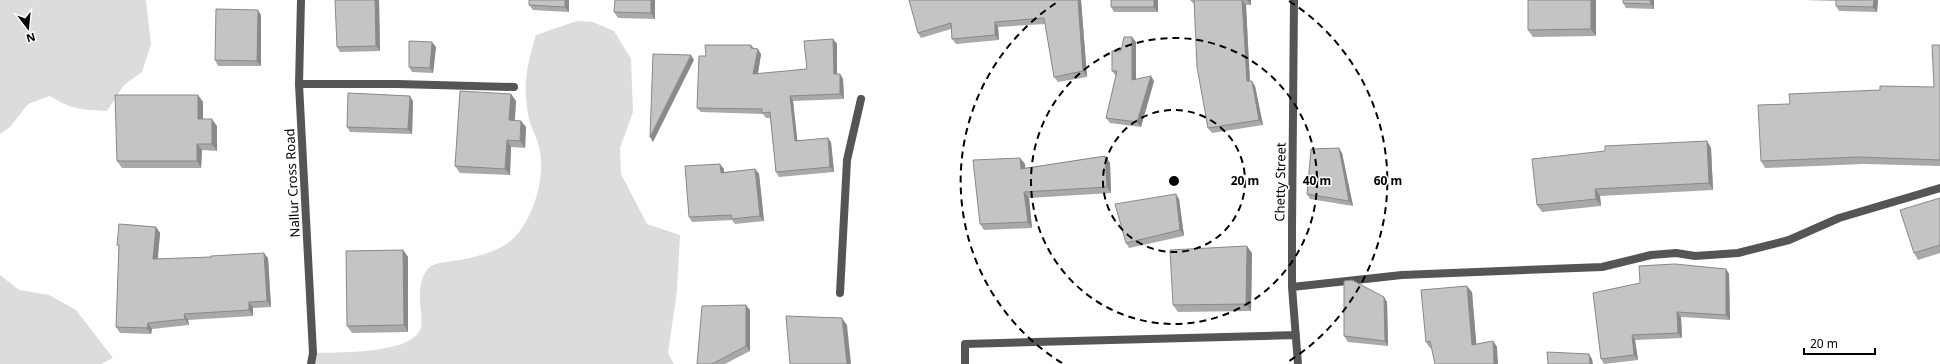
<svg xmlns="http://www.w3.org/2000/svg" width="1940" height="364" viewBox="0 0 1940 364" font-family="'Noto Sans',sans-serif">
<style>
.green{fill:#dcdcdc}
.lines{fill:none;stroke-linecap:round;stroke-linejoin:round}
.minor{stroke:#555;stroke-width:8}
.wall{fill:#a9a9a9}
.shaded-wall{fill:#898989}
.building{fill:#c4c4c4;stroke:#898989}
.ring{fill:none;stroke:#000;stroke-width:2;stroke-dasharray:7 5}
.labels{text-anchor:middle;stroke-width:3;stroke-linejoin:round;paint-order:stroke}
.street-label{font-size:13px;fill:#000;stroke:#fff}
.centre{fill:#000;stroke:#fff;stroke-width:2}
.ring-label{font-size:12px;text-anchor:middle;font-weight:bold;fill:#000;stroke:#fff;stroke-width:3;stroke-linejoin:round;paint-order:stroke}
</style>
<rect width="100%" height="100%" fill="#fff"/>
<path class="green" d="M 0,0 L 146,0 L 151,44 L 142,72 L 124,85 L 107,111 C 83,110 70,109 50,96 L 28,104 L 10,127 L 0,134 Z
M 577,21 L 593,22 L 614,31 L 631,59 L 633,112 L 620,148 L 621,174 L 647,224 L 680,235 L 677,291 L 668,353 L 674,364 L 311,364 L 313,353 C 336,352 412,355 421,328 C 423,322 419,301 420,292 C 421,283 422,273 430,267 C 435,262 457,261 465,259 C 476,257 496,251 505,245 C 532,229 547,176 539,147 C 537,137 531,128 529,119 C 527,112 527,104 526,98 C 524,76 530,55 536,35 Z
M 0,275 L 19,290 L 49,295 L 76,310 L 113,358 L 101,364 L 0,364 Z"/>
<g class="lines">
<path class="minor" d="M 301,0 L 299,84 L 313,353 L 311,364
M 1294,0 L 1292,228 L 1292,287 L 1298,364
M 299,84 L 397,84 L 514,87
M 1292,287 L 1402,275 L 1602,267 L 1651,255 L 1676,253 L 1695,256 L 1738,253 L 1789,240 L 1839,218 L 1940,188
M 840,293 L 847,160 L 861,99
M 965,364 L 965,344 L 1296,335"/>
</g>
<path class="wall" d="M 379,0 L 380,51 L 340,52 L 337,47 Z
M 569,0 L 569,12 L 533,10 L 529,5 Z
M 655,0 L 655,19 L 618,18 L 614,12 Z
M 909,0 L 1081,0 L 1087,77 L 1058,82 L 1054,77 L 1045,24 L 998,27 L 999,40 L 956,44 L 952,39 L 951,29 L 921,38 L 918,33 Z
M 1111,0 L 1158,0 L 1158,12 L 1114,12 L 1111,7 Z
M 1190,0 L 1251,0 L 1251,5 L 1246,5 L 1250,81 L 1255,86 L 1263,125 L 1212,133 L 1208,128 L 1194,3 L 1193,3 Z
M 1528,0 L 1596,0 L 1596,36 L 1533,37 L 1528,30 Z
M 1654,0 L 1654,9 L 1626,8 L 1623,3 Z
M 1804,0 L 1878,0 L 1877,12 L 1839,11 L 1836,6 L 1836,1 Z
M 261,15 L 261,66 L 218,66 L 215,60 Z
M 833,39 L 837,44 L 837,74 L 840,74 L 843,79 L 844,99 L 793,101 L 797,140 L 831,142 L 834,172 L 779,177 L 776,172 L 770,118 L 766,118 L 763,114 L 701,112 L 697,108 L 706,56 L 751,45 L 754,48 L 761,54 L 758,74 L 807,69 Z
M 1136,42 L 1136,80 L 1154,81 L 1141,127 L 1110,123 L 1106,118 L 1116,76 L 1112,71 L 1121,51 Z
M 1940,45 L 1940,166 L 1864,164 L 1765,168 L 1761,161 L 1790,104 L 1880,90 L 1934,87 Z
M 436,47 L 433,73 L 412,72 L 409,67 Z
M 511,94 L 516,101 L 515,120 L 521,121 L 526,127 L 525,148 L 511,147 L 510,175 L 460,173 L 455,166 Z
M 198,95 L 203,102 L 203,119 L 217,126 L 217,151 L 202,150 L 201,168 L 122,168 L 117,161 Z
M 413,101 L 412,134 L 350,132 L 347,127 Z
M 1707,141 L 1711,148 L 1713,190 L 1600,196 L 1601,206 L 1542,212 L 1537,205 Z
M 1342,153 L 1353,206 L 1310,199 L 1307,194 Z
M 1105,156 L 1110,163 L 1111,193 L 1029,198 L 1032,228 L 984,230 L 980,224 L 1020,158 L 1025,164 L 1025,168 Z
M 724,169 L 724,172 L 755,169 L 759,174 L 764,221 L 735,224 L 732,220 L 692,222 L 689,217 Z
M 1940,198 L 1940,253 L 1918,260 L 1914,253 Z
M 1179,199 L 1184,236 L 1129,248 L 1126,243 Z
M 156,227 L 160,233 L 158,259 L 268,258 L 271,307 L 253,308 L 253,316 L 188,320 L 189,325 L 152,329 L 151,334 L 120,333 L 116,327 L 119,247 L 117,245 Z
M 403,250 L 408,257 L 408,332 L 352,333 L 347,326 Z
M 1252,253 L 1251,311 L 1178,312 L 1173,305 Z
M 1726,269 L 1729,274 L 1730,320 L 1681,317 L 1682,338 L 1635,340 L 1638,360 L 1604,364 L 1601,359 L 1593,293 Z
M 1472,292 L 1476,344 L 1493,341 L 1497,347 L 1430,348 L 1426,342 Z
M 1387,302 L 1388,346 L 1348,342 L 1344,336 Z
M 750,310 L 750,351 L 725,364 L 697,364 Z"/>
<path class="shaded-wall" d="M 375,0 L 379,0 L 380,51 L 376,46 Z
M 565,0 L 569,0 L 569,12 L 565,7 Z
M 651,0 L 655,0 L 655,19 L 651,13 Z
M 1078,0 L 1081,0 L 1087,77 L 1083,71 Z
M 1154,0 L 1158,0 L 1158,12 L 1154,7 Z
M 1242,0 L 1246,5 L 1250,86 L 1247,81 Z
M 1247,0 L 1251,0 L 1251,5 Z
M 1591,0 L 1596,0 L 1596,36 L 1591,29 Z
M 1650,0 L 1654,0 L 1654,9 L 1651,4 Z
M 1874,0 L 1878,0 L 1877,12 L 1873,7 Z
M 258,10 L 261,15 L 261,66 L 257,61 Z
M 995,22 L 998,27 L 999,40 L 995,35 Z
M 1132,37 L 1136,42 L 1136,85 L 1132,80 Z
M 833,39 L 837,44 L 837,79 L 834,74 Z
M 432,42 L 436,47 L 433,73 L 430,68 Z
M 758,49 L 761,54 L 757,79 L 753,74 Z
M 691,55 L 694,60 L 653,142 L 650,137 Z
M 840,74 L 843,79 L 844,99 L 840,94 Z
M 1151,76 L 1154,81 L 1141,127 L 1137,122 Z
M 1252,81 L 1255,86 L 1263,125 L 1259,120 Z
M 511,94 L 516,101 L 514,127 L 509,120 Z
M 198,95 L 203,102 L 203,126 L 198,119 Z
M 410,96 L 413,101 L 412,134 L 408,129 Z
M 790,96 L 793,101 L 798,146 L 795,141 Z
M 212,119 L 217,126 L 217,151 L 212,144 Z
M 521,121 L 526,127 L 525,148 L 520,141 Z
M 828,138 L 831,142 L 834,172 L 830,167 Z
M 507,140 L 511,147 L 510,175 L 505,169 Z
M 1707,141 L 1711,148 L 1713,190 L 1709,183 Z
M 197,144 L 202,150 L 201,168 L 197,161 Z
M 1339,148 L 1342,153 L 1353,206 L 1349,201 Z
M 1105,156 L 1110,163 L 1111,193 L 1107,187 Z
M 1020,158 L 1025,164 L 1026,175 L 1021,169 Z
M 720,164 L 724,169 L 724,178 L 721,173 Z
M 755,169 L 759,174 L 764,221 L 760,216 Z
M 1595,189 L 1600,196 L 1601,206 L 1596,199 Z
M 1024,192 L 1029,198 L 1032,228 L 1028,222 Z
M 1176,194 L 1179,199 L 1184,236 L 1180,230 Z
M 156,227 L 160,233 L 157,264 L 153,259 Z
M 1247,246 L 1252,253 L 1251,311 L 1246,304 Z
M 403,250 L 408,257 L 408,332 L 404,325 Z
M 264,253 L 268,258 L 271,307 L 267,301 Z
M 1726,269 L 1729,274 L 1730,320 L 1726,315 Z
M 1467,286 L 1472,292 L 1477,351 L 1472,345 Z
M 1384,297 L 1387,302 L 1388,346 L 1385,341 Z
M 249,302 L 253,308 L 253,316 L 249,310 Z
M 746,305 L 750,310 L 750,351 L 746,346 Z
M 1677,312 L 1681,317 L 1682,338 L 1678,333 Z
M 184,314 L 188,320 L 189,325 L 185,319 Z
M 842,318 L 847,325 L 851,364 L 847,364 Z
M 148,323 L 152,329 L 151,334 L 147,328 Z
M 1632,335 L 1635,340 L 1638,360 L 1634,355 Z
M 1493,341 L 1497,347 L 1498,364 L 1494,364 Z
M 1589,354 L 1592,359 L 1593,364 L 1590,364 Z"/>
<path class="building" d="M 335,0 L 375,0 L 376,46 L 337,47 Z
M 529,0 L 565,0 L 565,7 L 529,5 Z
M 615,0 L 651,0 L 651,13 L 614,12 Z
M 909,0 L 1078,0 L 1083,71 L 1054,77 L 1044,18 L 995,22 L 995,35 L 952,39 L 951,23 L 918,33 Z
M 1111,0 L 1154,0 L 1154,7 L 1111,7 Z
M 1194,0 L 1242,0 L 1247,81 L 1252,81 L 1259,120 L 1208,128 L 1197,67 Z
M 1528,0 L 1591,0 L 1591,29 L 1528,30 Z
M 1623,0 L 1650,0 L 1651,4 L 1623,3 Z
M 1836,0 L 1874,0 L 1873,7 L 1836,6 Z
M 216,9 L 258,10 L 257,61 L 215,60 Z
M 1124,37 L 1132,37 L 1132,80 L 1151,76 L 1137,122 L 1106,118 L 1117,71 L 1112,71 L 1112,51 L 1121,51 Z
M 833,39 L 834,74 L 840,74 L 840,94 L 790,96 L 795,141 L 828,138 L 830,167 L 776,172 L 770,112 L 762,113 L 762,109 L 697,108 L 699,56 L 706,56 L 705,45 L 751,45 L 751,48 L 758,49 L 753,74 L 807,69 L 804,41 Z
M 409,41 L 432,42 L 430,68 L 409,67 Z
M 1932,45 L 1940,45 L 1940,160 L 1859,157 L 1761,161 L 1758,105 L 1790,104 L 1789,94 L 1880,90 L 1880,86 L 1934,87 Z
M 653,54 L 691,55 L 650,137 Z
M 460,91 L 511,94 L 509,120 L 521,121 L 520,141 L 507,140 L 505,169 L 455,166 Z
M 348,93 L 410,96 L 408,129 L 347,127 Z
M 115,95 L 198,95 L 198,119 L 212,119 L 212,144 L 197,144 L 197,161 L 117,161 Z
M 1707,141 L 1709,183 L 1595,189 L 1596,199 L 1537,205 L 1532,159 L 1605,151 L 1605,146 Z
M 1339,148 L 1349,201 L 1307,194 L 1311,149 Z
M 1105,156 L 1107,187 L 1024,192 L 1028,222 L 980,224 L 973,160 L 1020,158 L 1021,169 Z
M 720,164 L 721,173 L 755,169 L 760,216 L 732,219 L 731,215 L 689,217 L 685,166 Z
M 1176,194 L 1180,230 L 1126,243 L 1115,204 Z
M 1940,198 L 1940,245 L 1914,253 L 1900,210 Z
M 119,224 L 156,227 L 153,259 L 211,257 L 211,256 L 264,253 L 267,301 L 249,302 L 249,310 L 184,314 L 185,319 L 148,323 L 147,328 L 116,327 L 119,245 L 117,245 Z
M 1247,246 L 1246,304 L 1173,305 L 1170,250 Z
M 403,250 L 404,325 L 347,326 L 346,251 Z
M 1675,264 L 1726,269 L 1726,315 L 1677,312 L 1678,333 L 1632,335 L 1634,355 L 1601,359 L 1593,293 L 1640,283 L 1639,266 Z
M 1352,280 L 1384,297 L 1385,341 L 1344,336 L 1344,281 Z
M 1467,286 L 1472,345 L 1493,341 L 1494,364 L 1435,364 L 1430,341 L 1426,342 L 1421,290 Z
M 746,305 L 746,346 L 712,364 L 697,364 L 702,306 Z
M 786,316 L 842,318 L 847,364 L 790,364 Z
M 1547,352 L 1589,354 L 1590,364 L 1548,364 Z"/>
<g class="ring">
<circle cx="1174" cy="181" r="71"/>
<circle cx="1174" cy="181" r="143"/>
<path d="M1062 363A214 214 0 0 1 1059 1M1289 1A214 214 0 0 1 1286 363"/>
</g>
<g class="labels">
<g class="street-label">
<text transform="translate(1280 182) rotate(-89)" y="5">Chetty Street</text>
<text transform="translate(292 183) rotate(-93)" y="5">Nallur Cross Road</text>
</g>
</g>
<circle cx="1174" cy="181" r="6" class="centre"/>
<g class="ring-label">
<text x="1245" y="185">20 m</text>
<text x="1317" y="185">40 m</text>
<text x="1388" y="185">60 m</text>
</g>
<g transform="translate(28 28) rotate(164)" stroke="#ffffff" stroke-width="3" paint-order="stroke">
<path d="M0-3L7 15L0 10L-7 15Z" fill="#000000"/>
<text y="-6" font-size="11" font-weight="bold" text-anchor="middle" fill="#000000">N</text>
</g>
<path d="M1804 348v6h71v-6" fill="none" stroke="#000000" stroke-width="2"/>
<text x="1810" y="348" font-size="12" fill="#000000" stroke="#ffffff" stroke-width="3" paint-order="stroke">20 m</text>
</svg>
